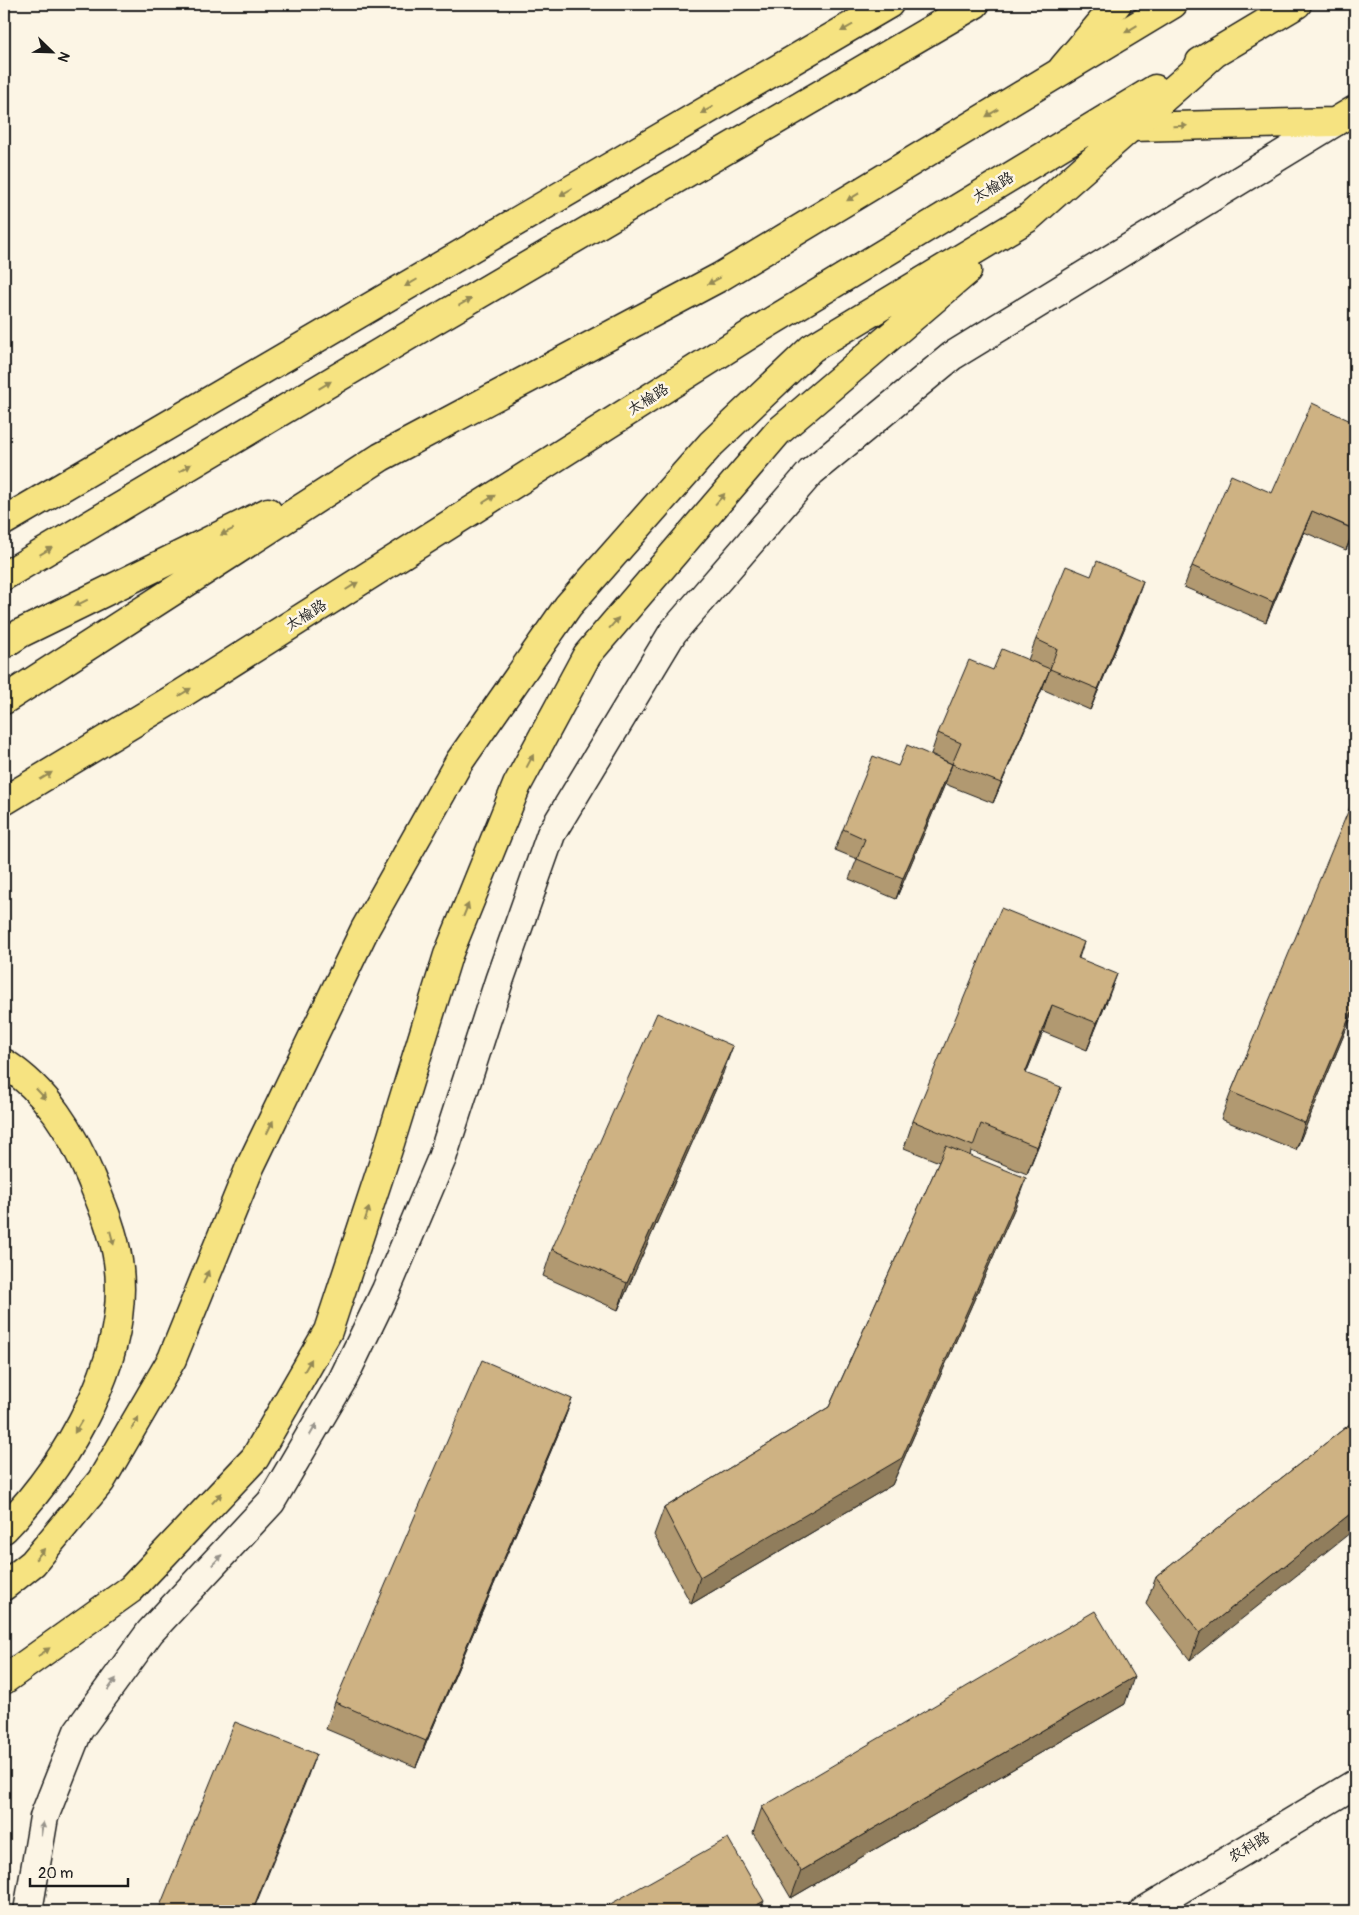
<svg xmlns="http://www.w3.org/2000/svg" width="1359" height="1915" viewBox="0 0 1359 1915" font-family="Pangolin,'LXGW WenKai TC',sans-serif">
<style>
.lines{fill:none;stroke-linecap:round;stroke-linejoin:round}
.minor-casing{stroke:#1c1c1c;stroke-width:31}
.major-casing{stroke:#1c1c1c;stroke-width:31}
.highway-casing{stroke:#1c1c1c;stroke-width:31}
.minor{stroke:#fcf5e5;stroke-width:28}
.major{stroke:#f6e381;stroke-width:28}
.highway{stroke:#f6e381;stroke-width:28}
.wall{fill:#b19971;stroke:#1c1c1c}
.shaded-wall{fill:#907d5c;stroke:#1c1c1c}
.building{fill:#ceb283;stroke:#1c1c1c}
.oneway{fill:#948954}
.oneway2{fill:#97938b}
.labels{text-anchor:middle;stroke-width:5;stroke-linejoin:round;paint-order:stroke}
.street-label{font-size:15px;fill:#1c1c1c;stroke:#fcf5e5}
</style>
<rect width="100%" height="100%" fill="#fcf5e5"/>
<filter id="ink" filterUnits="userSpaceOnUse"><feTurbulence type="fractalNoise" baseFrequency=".02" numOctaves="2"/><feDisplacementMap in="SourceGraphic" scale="10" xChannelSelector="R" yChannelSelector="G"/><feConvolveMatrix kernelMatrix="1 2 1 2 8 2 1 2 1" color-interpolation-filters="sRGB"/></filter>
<g filter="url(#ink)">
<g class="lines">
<defs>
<path id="minor" d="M 28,1911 L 44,1817 L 78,1731 L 150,1632 L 271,1502 L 343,1379 L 386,1290 L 442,1158 L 499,981 L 551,834 L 673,632 L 811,472 L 952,356 L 1335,122
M 1144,1911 L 1355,1784"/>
<path id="major" d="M 1063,68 L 1117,4
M 1131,127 L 1335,122 L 1355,110"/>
<path id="highway" d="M 1200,62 L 1297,4
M 4,521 L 889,4
M 4,576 L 423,327 L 975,4
M 4,644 L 21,633 L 268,512
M 4,700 L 381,457 L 720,277 L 1173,4
M 4,801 L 183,693 L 754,332 L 1155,89
M 4,1063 C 47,1091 72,1132 91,1178 C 102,1205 114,1233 118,1261 C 132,1356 67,1464 4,1529
M 4,1586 L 33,1563 L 101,1481 L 172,1359 L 250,1167 L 365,929 L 459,762 L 568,606 L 711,444 L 812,348 L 1028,218 L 1215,53
M 4,1680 L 131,1589 L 255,1458 L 328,1331 L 390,1143 L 448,955 L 517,785 L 587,655 L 778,432 L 967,271"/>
</defs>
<use href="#minor" class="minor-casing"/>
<use href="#major" class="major-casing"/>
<use href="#highway" class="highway-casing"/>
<use href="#minor" class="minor"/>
<use href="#major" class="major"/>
<use href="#highway" class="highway"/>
</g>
<path class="wall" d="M 1272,493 L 1355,530 L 1346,550 L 1304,532 L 1266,622 L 1184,587 L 1192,566 Z
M 1136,601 L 1090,710 L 1042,689 L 1049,669 L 1042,689 L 993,803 L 945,784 L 952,764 L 931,754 L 938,733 L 993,670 L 1028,660 L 1036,639 Z
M 898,766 L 945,784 L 896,899 L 849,879 L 857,859 L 835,850 L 843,829 Z
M 1355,803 L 1355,1008 L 1296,1150 L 1221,1119 L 1231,1092 Z
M 1084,942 L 1079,958 L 1107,1001 L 1087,1050 L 1043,1032 L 1026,1073 L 1051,1114 L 1027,1174 L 971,1151 L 970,1156 L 1016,1205 L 892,1485 L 691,1604 L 654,1535 L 664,1508 L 829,1407 L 939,1162 L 904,1148 L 913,1121 Z
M 723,1073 L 618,1310 L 543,1276 L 552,1249 Z
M 572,1399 L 562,1425 L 416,1767 L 326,1729 L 335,1702 Z
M 1355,1420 L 1190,1660 L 1146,1604 L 1156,1577 Z
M 1125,1704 L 791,1898 L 753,1833 L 762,1807 Z"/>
<path class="shaded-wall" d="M 1312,511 L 1304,532 L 1266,622 L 1273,602 Z
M 1355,526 L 1355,530 L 1346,550 Z
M 1143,581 L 1136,601 L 1090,710 L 1098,689 Z
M 1050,669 L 1042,689 L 993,803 L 1001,783 Z
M 952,764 L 945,784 L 896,899 L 903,878 Z
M 1117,974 L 1107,1001 L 1087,1050 L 1097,1023 Z
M 1355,1004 L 1355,1008 L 1296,1150 L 1305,1123 Z
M 1052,1005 L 1043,1032 L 1015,1100 L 1025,1073 Z
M 733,1046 L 723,1073 L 618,1310 L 627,1283 Z
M 1061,1087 L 1051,1114 L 1027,1174 L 1037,1147 Z
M 1026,1178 L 1016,1205 L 892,1485 L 691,1604 L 700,1577 Z
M 572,1399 L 562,1425 L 416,1767 L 426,1741 Z
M 1355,1510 L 1355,1529 L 1190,1660 L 1200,1633 Z
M 1134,1677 L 1125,1704 L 791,1898 L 801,1871 Z
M 316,1754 L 306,1781 L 253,1911 L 252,1911 Z
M 764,1901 L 760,1911 L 746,1911 Z"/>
<path class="building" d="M 1312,403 L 1355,423 L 1355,526 L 1354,529 L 1312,511 L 1273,602 L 1192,566 L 1231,475 L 1272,493 Z
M 1097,561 L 1143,581 L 1098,689 L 1050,669 L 1057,649 L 1036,639 L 1066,566 L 1091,576 Z
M 1002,649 L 1050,669 L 1001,783 L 952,764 L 961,743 L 938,733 L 969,660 L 993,670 Z
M 907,745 L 952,764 L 903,878 L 857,859 L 865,839 L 843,829 L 873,756 L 898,766 Z
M 1352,802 L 1355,803 L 1355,1004 L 1305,1123 L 1231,1092 Z
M 1001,908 L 1084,942 L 1078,958 L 1117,974 L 1097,1023 L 1052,1005 L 1025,1073 L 1061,1087 L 1037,1147 L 981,1124 L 973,1146 L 913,1121 Z
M 657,1013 L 733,1046 L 627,1283 L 552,1249 Z
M 946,1146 L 1026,1178 L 902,1458 L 700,1577 L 664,1508 L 829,1407 Z
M 482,1360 L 572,1399 L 426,1741 L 335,1702 Z
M 1355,1420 L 1355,1510 L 1200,1633 L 1156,1577 Z
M 1095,1611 L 1134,1677 L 801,1871 L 762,1807 Z
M 235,1722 L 316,1754 L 252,1911 L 158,1911 Z
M 728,1838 L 764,1901 L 746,1911 L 598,1911 Z"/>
<defs><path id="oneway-solid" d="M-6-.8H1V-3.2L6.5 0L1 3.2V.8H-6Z" transform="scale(1.25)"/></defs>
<g class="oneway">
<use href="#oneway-solid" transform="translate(847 28) rotate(150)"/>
<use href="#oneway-solid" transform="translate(1131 29) rotate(149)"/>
<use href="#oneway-solid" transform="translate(707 110) rotate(150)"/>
<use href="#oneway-solid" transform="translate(992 113) rotate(149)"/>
<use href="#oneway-solid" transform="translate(1180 126) rotate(-1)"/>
<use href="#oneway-solid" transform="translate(566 192) rotate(150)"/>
<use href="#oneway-solid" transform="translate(853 197) rotate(149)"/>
<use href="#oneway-solid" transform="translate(714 281) rotate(152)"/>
<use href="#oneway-solid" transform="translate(411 283) rotate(150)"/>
<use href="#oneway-solid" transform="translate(465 302) rotate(-30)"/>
<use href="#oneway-solid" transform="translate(325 385) rotate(-31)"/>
<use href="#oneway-solid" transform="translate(185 468) rotate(-31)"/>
<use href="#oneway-solid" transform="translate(489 499) rotate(-32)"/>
<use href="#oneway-solid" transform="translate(720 499) rotate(-49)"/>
<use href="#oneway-solid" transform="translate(227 532) rotate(154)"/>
<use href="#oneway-solid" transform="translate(46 551) rotate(-31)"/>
<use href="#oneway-solid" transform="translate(352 586) rotate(-32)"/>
<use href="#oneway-solid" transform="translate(81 603) rotate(154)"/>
<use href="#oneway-solid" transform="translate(614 623) rotate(-49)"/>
<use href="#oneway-solid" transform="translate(185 692) rotate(-32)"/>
<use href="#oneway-solid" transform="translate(530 761) rotate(-62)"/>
<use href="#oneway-solid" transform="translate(46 776) rotate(-31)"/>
<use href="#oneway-solid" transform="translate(466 910) rotate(-68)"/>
<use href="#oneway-solid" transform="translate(41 1094) rotate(47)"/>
<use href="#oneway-solid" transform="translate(270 1127) rotate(-64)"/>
<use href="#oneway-solid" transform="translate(367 1214) rotate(-72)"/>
<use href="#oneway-solid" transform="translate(112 1238) rotate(75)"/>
<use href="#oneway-solid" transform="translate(206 1277) rotate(-68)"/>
<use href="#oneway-solid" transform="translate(308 1365) rotate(-60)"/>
<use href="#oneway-solid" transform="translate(135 1423) rotate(-60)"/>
<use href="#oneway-solid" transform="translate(78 1427) rotate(121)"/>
<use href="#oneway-solid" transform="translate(217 1498) rotate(-47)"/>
<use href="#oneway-solid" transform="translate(40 1554) rotate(-50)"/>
<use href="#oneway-solid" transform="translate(44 1652) rotate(-35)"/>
</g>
<g class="oneway2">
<use href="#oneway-solid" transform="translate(313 1430) rotate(-60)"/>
<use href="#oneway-solid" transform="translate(217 1560) rotate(-47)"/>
<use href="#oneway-solid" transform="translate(112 1684) rotate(-54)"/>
<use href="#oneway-solid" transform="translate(42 1829) rotate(-81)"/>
</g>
</g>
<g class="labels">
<g class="street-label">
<text transform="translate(993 187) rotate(-31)" y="5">太榆路</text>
<text transform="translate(648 399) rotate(-32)" y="5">太榆路</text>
<text transform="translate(306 615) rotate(-32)" y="5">太榆路</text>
<text transform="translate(1249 1847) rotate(-31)" y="5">农科路</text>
</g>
</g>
<rect width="1359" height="1915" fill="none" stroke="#fcf5e5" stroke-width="20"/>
<rect x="10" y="10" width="1339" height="1895" fill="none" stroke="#1c1c1c" stroke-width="2" filter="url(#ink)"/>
<g transform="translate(52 52) rotate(113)" stroke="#fcf5e5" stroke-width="4" paint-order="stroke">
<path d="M0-4L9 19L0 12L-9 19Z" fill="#1c1c1c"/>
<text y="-8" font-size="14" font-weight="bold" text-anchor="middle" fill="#1c1c1c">N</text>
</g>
<path d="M30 1878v8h98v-8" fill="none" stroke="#1c1c1c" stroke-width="2.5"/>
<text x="38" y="1878" font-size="15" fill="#1c1c1c" stroke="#fcf5e5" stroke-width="4" paint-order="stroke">20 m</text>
</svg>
